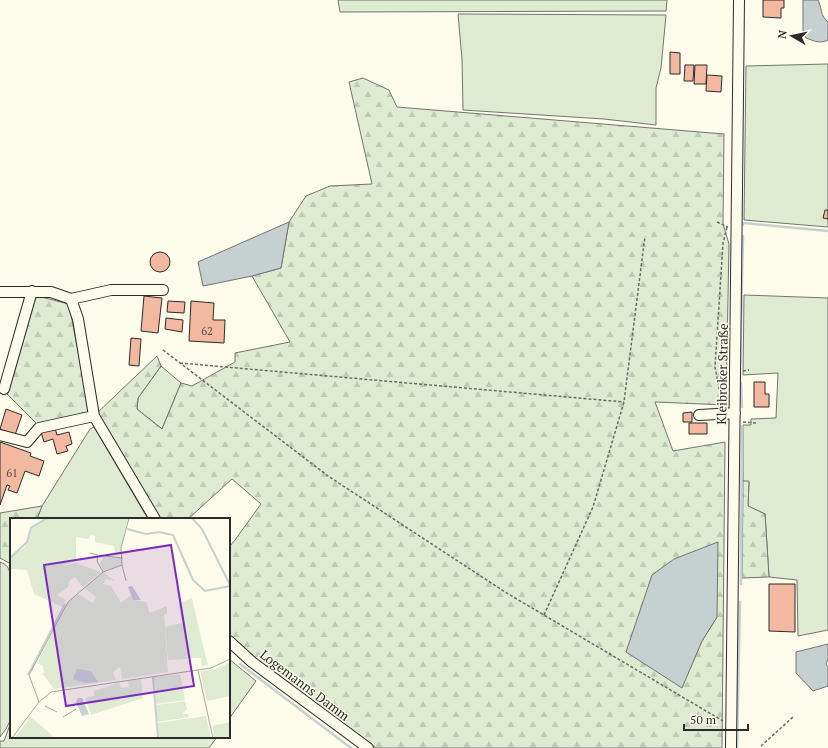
<svg xmlns="http://www.w3.org/2000/svg" width="828" height="748" viewBox="0 0 828 748" font-family="'PT Serif',serif">
<style>
.green{fill:#deebd1;stroke:#74746e}
.forest{fill:url(#forest-firs);stroke:#74746e;fill-rule:evenodd}
.water{fill:#c7d0d0;stroke:#74746e}
.lines{fill:none;stroke-linecap:round;stroke-linejoin:round}
.stream{stroke:#c7d0d0;stroke-width:2.5}
.building{fill:#f2b8a0;stroke:#2b2b2b}
.minor-casing{stroke:#2b2b2b;stroke-width:12}
.path{stroke:#6a6964;stroke-width:1.5;stroke-dasharray:3 2;stroke-linecap:butt}
.minor{stroke:#fdfbea;stroke-width:10}
.labels{text-anchor:middle;stroke-width:3;stroke-linejoin:round;paint-order:stroke}
.number-label{font-size:11px;fill:#5d4e48}
.street-label{font-size:13px;fill:#2b2b2b;stroke:#fdfbea}
.inset-river{fill:none;stroke:#c7d0d0;stroke-width:2}
.inset-road{fill:none;stroke:#a9a89e;stroke-width:1}
.view{fill:#7b2cbf;fill-opacity:0.15;stroke:#7b2cbf;stroke-width:2}
.inset-edge{fill:none;stroke:#2b2b2b;stroke-width:2}
</style>
<defs>
<pattern id="forest-firs" width="22" height="20" patternUnits="userSpaceOnUse"><rect width="22" height="20" fill="#deebd1"/><path d="M5 1l3.5 6h-7zM16 11l3.5 6h-7z" fill="#bfcab4"/></pattern>
</defs>
<rect width="100%" height="100%" fill="#fdfbea"/>
<path class="green" d="M 338,0 L 667,0 L 666,11 L 340,12 Z
M 458,14 L 666,15 L 661,68 L 656,88 L 656,125 L 604,119 L 463,110 L 462,59 Z
M 828,64 L 828,227 L 744,220 L 746,66 Z
M 744,295 L 828,298 L 828,630 L 798,636 L 797,580 L 769,577 L 765,514 L 748,506 L 749,482 L 743,481 L 743,425 L 751,425 L 751,419 L 776,418 L 778,373 L 743,375 Z
M 161,366 L 181,383 L 162,429 L 137,409 L 138,398 Z
M 94,427 L 148,519 L 37,519 L 42,506 L 90,429 Z
M 0,562 C 9,565 10,571 11,580 L 11,719 L 6,729 L 0,737 Z
M 229,659 L 256,681 L 229,719 Z
M 11,722 L 11,737 L 217,737 L 209,748 L 0,748 L 0,741 L 4,741 Z"/>
<path class="forest" d="M 363,78 L 389,90 L 397,107 L 724,134 L 723,224 L 729,244 L 726,405 L 655,402 L 673,451 L 725,442 L 722,748 L 376,748 L 235,644 L 229,634 L 229,547 L 235,540 L 261,504 L 232,479 L 188,519 L 159,519 L 96,414 L 157,356 L 161,366 L 138,398 L 137,409 L 162,429 L 181,383 L 192,386 L 235,362 L 235,353 L 290,342 L 252,276 L 281,268 L 289,222 L 306,196 L 330,186 L 372,184 L 349,82 ZM 652,575 L 717,617 L 702,641 L 682,687 Z
M 33,295 L 69,304 L 90,414 L 39,426 L 7,394 Z
M 743,481 L 749,481 L 748,506 L 765,514 L 769,577 L 742,578 Z
M 42,506 L 37,519 L 11,519 L 11,564 L 0,558 L 0,513 Z"/>
<path class="water" d="M 803,0 L 818,0 C 822,8 820,16 828,22 L 828,40 C 820,44 814,41 806,38 L 803,30 Z
M 289,222 L 281,268 L 252,276 L 203,286 L 198,262 Z
M 718,542 L 717,617 L 702,641 L 682,688 L 626,652 L 652,575 L 674,559 Z
M 828,644 L 828,659 L 826,664 L 828,667 L 828,686 L 813,691 L 796,673 L 796,652 Z"/>
<g class="lines">
<path class="stream" d="M 743,225 L 743,223 L 828,231
M 740,365 L 743,236
M 741,383 L 742,407
M 741,584 L 742,426
M 240,664 L 351,748
M 737,748 L 740,602"/>
</g>
<path class="building" d="M 763,0 L 784,0 L 784,8 L 781,8 L 781,18 L 763,17 Z
M 670,52 L 680,53 L 680,74 L 670,74 Z
M 685,65 L 694,65 L 693,81 L 684,81 Z
M 695,65 L 707,65 L 706,84 L 694,84 Z
M 707,75 L 722,76 L 721,92 L 706,91 Z
M 825,210 L 828,210 L 828,219 L 823,218 Z
M150 262a10 10 0 1 1 20 0a10 10 0 1 1-20 0Z
M 144,296 L 162,298 L 158,333 L 141,331 Z
M 168,301 L 185,302 L 184,313 L 167,312 Z
M 191,301 L 214,303 L 213,320 L 225,320 L 224,343 L 189,341 Z
M 166,318 L 183,320 L 182,332 L 165,329 Z
M 131,338 L 141,339 L 139,366 L 129,365 Z
M 754,382 L 765,382 L 765,394 L 769,394 L 769,407 L 754,407 Z
M 6,409 L 22,415 L 15,435 L 0,429 Z
M 692,412 L 692,422 L 683,422 L 683,413 Z
M 689,423 L 707,423 L 707,434 L 689,434 Z
M 55,428 L 57,435 L 69,432 L 72,444 L 66,446 L 68,451 L 57,454 L 53,439 L 44,442 L 41,432 Z
M 0,442 L 31,453 L 30,456 L 44,461 L 39,476 L 25,471 L 17,493 L 8,490 L 10,486 L 7,485 L 0,505 Z
M 769,584 L 795,584 L 795,632 L 769,631 Z"/>
<g class="lines">
<defs>
<path id="minor" d="M 0,292 L 51,292 L 71,299 L 78,319 L 94,416 L 155,519
M 71,299 L 111,290 L 163,290
M 4,389 L 32,291
M 699,415 L 735,413
M 0,435 L 27,442 L 39,428 L 94,416
M 229,641 L 252,662 L 368,748
M 731,748 L 739,0"/>
</defs>
<use href="#minor" class="minor-casing"/>
<path class="path" d="M 717,222 L 728,227
M 163,350 L 328,476 L 505,592 L 723,721
M 180,363 L 624,402
M 743,371 L 749,370
M 722,404 L 715,367 L 723,243 L 727,227
M 743,422 L 756,423
M 544,615 L 593,507 L 624,402 L 645,236
M 761,746 L 793,717"/>
<use href="#minor" class="minor"/>
</g>
<g class="labels">
<g class="number-label">
<text x="207" y="335">62</text>
<text x="12" y="477">61</text>
</g>
<g class="street-label">
<text transform="translate(722 374) rotate(-89)" y="5">Kleibroker Straße</text>
<text transform="translate(305 685) rotate(37)" y="5">Logemanns Damm</text>
</g>
</g>
<g transform="translate(10 518)">
<rect width="220" height="220" fill="#fdfbea"/>
<path d="M 38,0 L 118,0 L 110,36 L 105,34 L 104,28 L 85,24 L 85,18 L 80,17 L 79,21 L 66,19 L 66,43 L 46,50 L 65,45 L 91,54 L 73,69 L 65,59 L 60,62 L 58,69 L 47,77 L 56,82 L 52,89 L 24,76 L 17,52 L 0,51 L 0,40 L 15,29 L 22,11 ZM 182,80 L 193,128 L 198,147 L 192,148 L 191,140 L 177,140 L 173,116 L 177,141 L 158,142 L 155,109 L 172,105 L 169,85 ZM 220,144 L 220,178 L 197,183 L 190,153 L 206,151 ZM 170,156 L 175,182 L 146,186 L 144,159 ZM 131,161 L 133,180 L 81,197 L 75,180 L 84,178 L 84,173 L 109,165 L 111,170 L 119,169 L 118,163 ZM 175,183 L 177,191 L 172,196 L 178,196 L 179,199 L 147,204 L 146,187 ZM 196,198 L 201,220 L 148,220 L 148,205 ZM 18,202 L 34,218 L 32,220 L 5,220 ZM 220,204 L 220,220 L 205,220 L 202,208 Z" fill="#deebd1"/>
<path d="M 94,39 L 112,40 L 112,47 L 93,53 L 90,45 ZM 93,54 L 105,63 L 96,61 L 93,66 L 101,68 L 111,85 L 121,77 L 123,82 L 136,84 L 140,95 L 157,88 L 157,95 L 154,97 L 158,154 L 112,161 L 110,149 L 103,154 L 106,162 L 44,171 L 32,155 L 34,155 L 33,148 L 27,145 L 58,84 L 68,76 L 83,85 L 86,79 L 75,70 ZM 19,198 L 41,216 L 42,220 L 32,220 L 34,218 L 17,201 Z" fill="#deebd1"/>
<path d="M 122,68 L 131,82 L 123,82 L 118,69 ZM 67,151 L 81,153 L 88,164 L 76,165 L 63,161 ZM 68,180 L 72,180 L 79,196 L 72,198 L 66,184 Z" fill="#c7d0d0"/>
<path class="inset-river" d="M 182,0 L 192,11 L 220,67M 117,11 L 136,16 L 149,14 L 163,17 L 183,62 L 195,73 L 220,68M 0,40 L 17,24 L 21,10 L 37,0M 18,157 L 55,86M 143,159 L 148,220"/>
<path class="inset-road" d="M 80,35 L 88,37 L 87,43 L 93,54M 95,38 L 113,40M 112,47 L 116,63M 188,152 L 203,220M 29,184 L 19,157 L 58,84 L 93,54 L 112,47 L 111,30 L 119,0M 35,188 L 47,194M 53,199 L 66,191M 2,220 L 29,184 L 41,174 L 201,150 L 220,141"/>
<path class="view" d="M 161,27 L 184,168 L 56,188 L 34,47 Z"/>
<rect width="220" height="220" class="inset-edge"/>
</g>
<g transform="translate(792 36) rotate(279)" stroke="#fdfbea" stroke-width="3" paint-order="stroke">
<path d="M0-3L7 15L0 10L-7 15Z" fill="#2b2b2b"/>
<text y="-6" font-size="11" font-weight="bold" text-anchor="middle" fill="#2b2b2b">N</text>
</g>
<path d="M684 724v6h64v-6" fill="none" stroke="#2b2b2b" stroke-width="2"/>
<text x="690" y="724" font-size="12" fill="#2b2b2b" stroke="#fdfbea" stroke-width="3" paint-order="stroke">50 m</text>
</svg>
